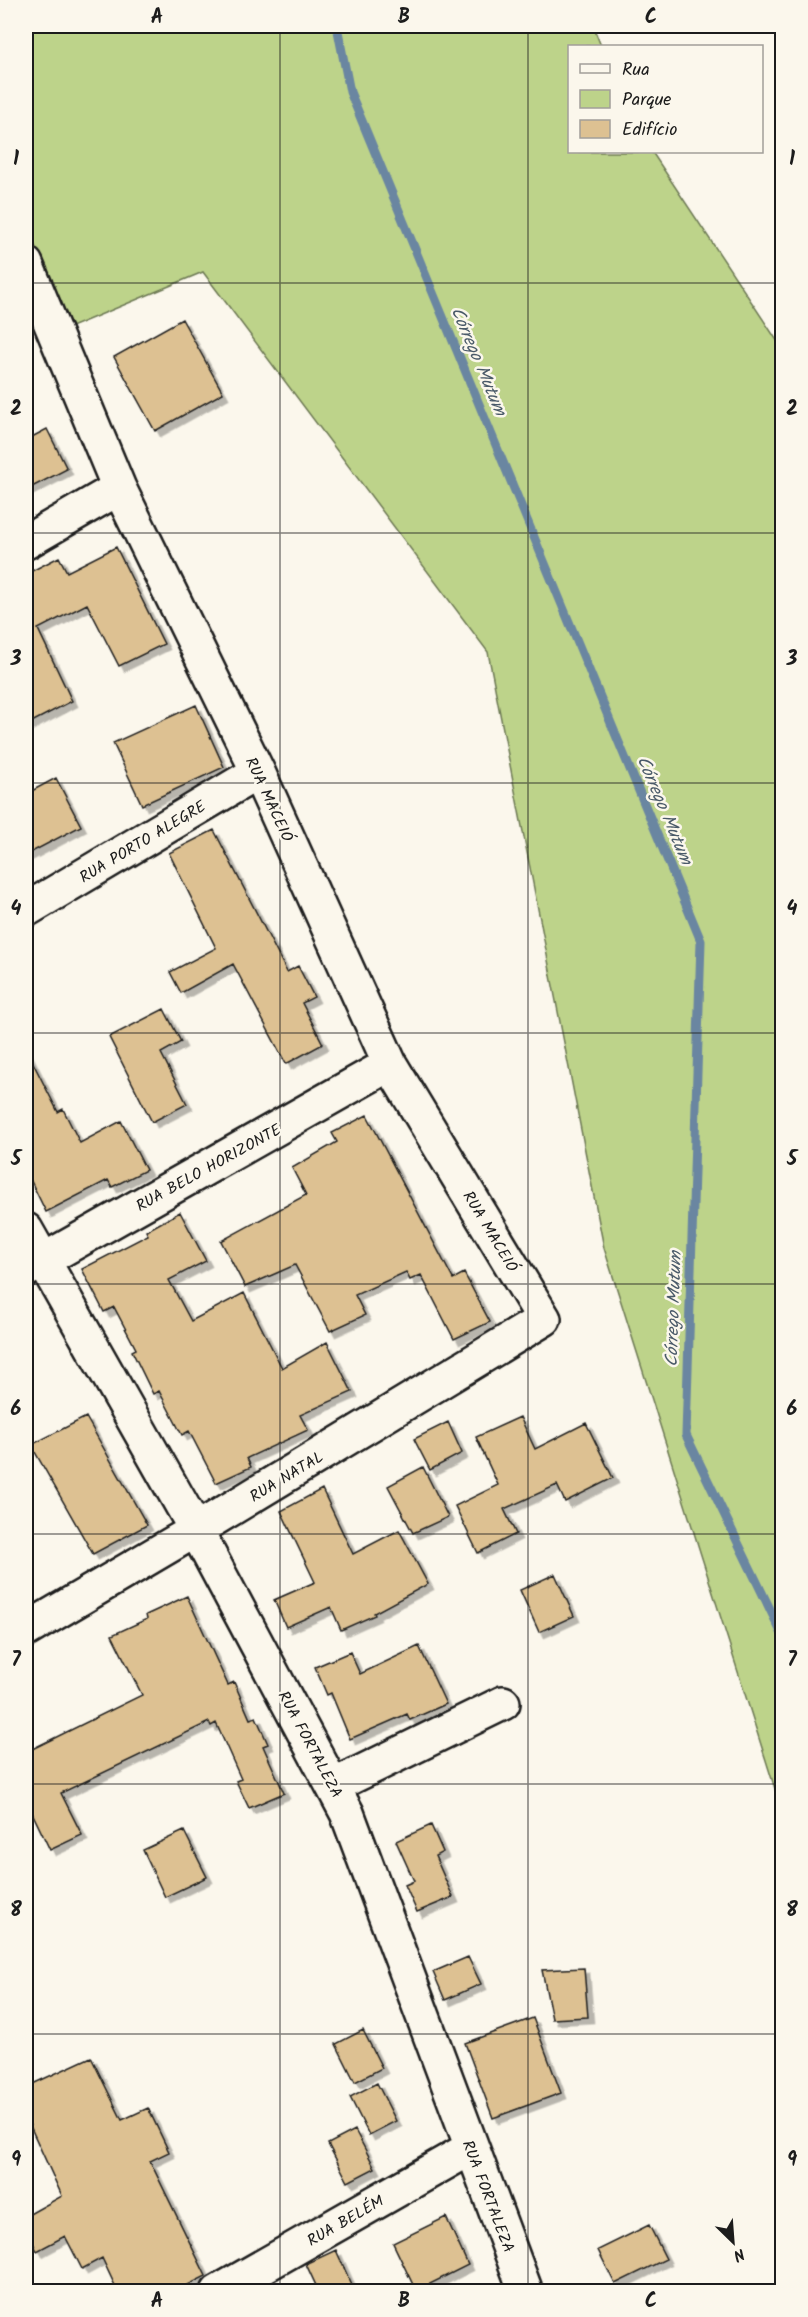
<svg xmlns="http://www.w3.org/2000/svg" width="808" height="2317" viewBox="0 0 808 2317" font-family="Kalam,sans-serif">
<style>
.green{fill:#bdd38a;stroke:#6c7853;stroke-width:1.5}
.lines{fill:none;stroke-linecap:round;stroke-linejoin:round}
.stream{stroke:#6b86a1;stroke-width:9}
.building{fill:#ddc192;stroke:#1c1c1c;stroke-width:1.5;filter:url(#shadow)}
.street-casing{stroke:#1c1c1c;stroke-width:38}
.street{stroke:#fbf7ec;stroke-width:33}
.grid{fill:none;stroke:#1c1c1c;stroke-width:1.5;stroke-opacity:0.55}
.labels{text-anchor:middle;stroke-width:5;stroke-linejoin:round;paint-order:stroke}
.street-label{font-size:16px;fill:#1c1c1c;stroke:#fbf7ec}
.water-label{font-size:18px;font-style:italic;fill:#4a5a69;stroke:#fbf7ec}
.neatline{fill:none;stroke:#1c1c1c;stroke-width:2}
.grid-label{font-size:20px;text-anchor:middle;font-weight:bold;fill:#1c1c1c}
</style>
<defs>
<filter id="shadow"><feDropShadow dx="5.5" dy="5.5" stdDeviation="0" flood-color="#0004"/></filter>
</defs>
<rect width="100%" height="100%" fill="#fbf7ec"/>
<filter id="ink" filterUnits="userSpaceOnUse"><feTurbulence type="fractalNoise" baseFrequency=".0167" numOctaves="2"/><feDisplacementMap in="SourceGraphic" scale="12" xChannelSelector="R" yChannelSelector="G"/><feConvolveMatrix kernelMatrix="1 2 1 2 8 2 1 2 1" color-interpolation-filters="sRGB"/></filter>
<g filter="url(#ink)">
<path class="green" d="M 26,26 L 593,26 L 601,46 L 570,46 L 570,152 L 652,152 L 782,348 L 782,1811 L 604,1248 L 488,652 L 203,272 L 71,327 L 26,225 Z"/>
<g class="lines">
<path class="stream" d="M 337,26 L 350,92 L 701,941 L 686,1435 L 782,1634"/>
</g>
<path class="building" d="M 182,319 L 223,393 L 155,431 L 114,357 Z
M 47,429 L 67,469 L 26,490 L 26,440 Z
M 116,547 L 164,644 L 119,666 L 87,604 L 38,629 L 72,701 L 26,725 L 26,574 L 59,557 L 67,572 Z
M 196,705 L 224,767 L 142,805 L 113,743 Z
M 56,778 L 81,826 L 26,855 L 26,794 Z
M 214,830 L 287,972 L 298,966 L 314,997 L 302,1003 L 323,1044 L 286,1064 L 233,964 L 181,993 L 170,972 L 216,948 L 169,853 Z
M 164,1009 L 181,1042 L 161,1053 L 187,1104 L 152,1122 L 109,1037 Z
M 26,1049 L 58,1112 L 63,1109 L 80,1143 L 121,1121 L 146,1170 L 112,1187 L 108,1180 L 46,1212 L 26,1171 Z
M 367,1115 L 453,1279 L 464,1273 L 490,1322 L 454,1339 L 421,1275 L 410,1280 L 406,1272 L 355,1295 L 365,1315 L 330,1331 L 295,1265 L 245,1287 L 221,1241 L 306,1195 L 292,1168 L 337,1142 L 332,1133 Z
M 180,1212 L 206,1261 L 169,1280 L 191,1321 L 244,1293 L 282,1368 L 327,1342 L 352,1392 L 300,1415 L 308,1430 L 247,1458 L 251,1467 L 216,1483 L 189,1431 L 182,1435 L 159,1391 L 153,1394 L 132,1351 L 136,1349 L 114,1307 L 104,1312 L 82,1269 L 148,1235 L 146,1231 Z
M 86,1417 L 147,1525 L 93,1554 L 31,1445 Z
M 520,1417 L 535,1449 L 586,1423 L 613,1478 L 565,1502 L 557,1485 L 504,1509 L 516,1534 L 478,1553 L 455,1506 L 498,1485 L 476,1437 Z
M 448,1422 L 462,1453 L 430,1470 L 414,1439 Z
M 423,1467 L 448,1517 L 413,1533 L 388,1486 Z
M 322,1489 L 353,1554 L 399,1530 L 428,1584 L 374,1613 L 375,1615 L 341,1630 L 331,1607 L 286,1627 L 274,1600 L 315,1582 L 281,1511 Z
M 555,1574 L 574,1616 L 539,1632 L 520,1590 Z
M 187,1596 L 228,1685 L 234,1682 L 250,1719 L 256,1717 L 268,1744 L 263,1746 L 284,1793 L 249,1808 L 236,1781 L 241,1779 L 216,1723 L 211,1726 L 209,1722 L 61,1793 L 82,1835 L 50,1850 L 26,1800 L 26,1752 L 142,1695 L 112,1635 L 147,1619 L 146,1615 Z
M 419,1646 L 446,1704 L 410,1720 L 407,1714 L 350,1739 L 331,1693 L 327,1695 L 315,1667 L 350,1652 L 360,1674 Z
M 431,1825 L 443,1852 L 435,1856 L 453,1897 L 417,1912 L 405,1885 L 414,1881 L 396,1841 Z
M 184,1831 L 207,1877 L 165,1897 L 143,1850 Z
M 468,1957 L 481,1984 L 445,2000 L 433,1972 Z
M 584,1968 L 588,2017 L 552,2019 L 542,1970 Z
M 533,2018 L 561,2093 L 493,2118 L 465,2043 Z
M 363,2030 L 382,2068 L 355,2082 L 336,2044 Z
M 91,2057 L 122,2120 L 148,2108 L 169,2152 L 150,2161 L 206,2276 L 174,2292 L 118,2292 L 102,2258 L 82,2269 L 65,2236 L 37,2251 L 26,2228 L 26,2216 L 62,2196 L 26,2117 L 26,2087 Z
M 377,2083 L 396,2121 L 369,2135 L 350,2097 Z
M 355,2130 L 375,2168 L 348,2182 L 328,2144 Z
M 446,2217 L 468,2265 L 416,2291 L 393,2243 Z
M 649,2225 L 666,2259 L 615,2284 L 598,2250 Z
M 336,2250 L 355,2292 L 319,2292 L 306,2264 Z"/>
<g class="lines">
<defs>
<path id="street" d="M 26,264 L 119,488 L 258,772 L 390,1064 L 544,1319 L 196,1530 L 26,1630
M 26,542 L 119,488
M 26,910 L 258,772
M 26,1230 L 196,1530 L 347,1813 L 526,2292
M 26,1270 L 390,1064
M 333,1786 L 503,1703
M 218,2292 L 471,2148"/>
</defs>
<use href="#street" class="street-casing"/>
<use href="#street" class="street"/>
</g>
</g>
<path class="grid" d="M 280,26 L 280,2292M 528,26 L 528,2292M 26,283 L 782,283M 26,533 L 782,533M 26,783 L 782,783M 26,1033 L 782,1033M 26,1284 L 782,1284M 26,1534 L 782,1534M 26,1784 L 782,1784M 26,2034 L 782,2034"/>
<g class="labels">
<g class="street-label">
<text transform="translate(270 799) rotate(65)" y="6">RUA MACEIÓ</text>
<text transform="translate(142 841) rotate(-31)" y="6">RUA PORTO ALEGRE</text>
<text transform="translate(208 1167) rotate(-29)" y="6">RUA BELO HORIZONTE</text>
<text transform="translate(491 1231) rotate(59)" y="6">RUA MACEIÓ</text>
<text transform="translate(286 1476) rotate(-31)" y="6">RUA NATAL</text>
<text transform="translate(311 1744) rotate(62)" y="6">RUA FORTALEZA</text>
<text transform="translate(489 2196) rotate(69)" y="6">RUA FORTALEZA</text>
<text transform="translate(345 2220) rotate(-30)" y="6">RUA BELÉM</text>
</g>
<g class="water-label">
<text transform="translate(479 361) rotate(67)" y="6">Córrego Mutum</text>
<text transform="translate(665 810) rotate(67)" y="6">Córrego Mutum</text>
<text transform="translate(673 1309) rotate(-88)" y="6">Córrego Mutum</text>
</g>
</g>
<rect width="808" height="2317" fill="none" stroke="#fbf7ec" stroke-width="66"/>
<rect x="568" y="45" width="195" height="108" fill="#fbf7ec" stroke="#a29f99" stroke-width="1.5"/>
<rect x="580" y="64" width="30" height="9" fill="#fbf7ec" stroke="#a29f99" stroke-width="1.5"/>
<text x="622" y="75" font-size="18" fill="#1c1c1c">Rua</text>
<rect x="580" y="90" width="30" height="18" fill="#bdd38a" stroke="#a29f99" stroke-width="1.5"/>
<text x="622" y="105" font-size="18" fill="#1c1c1c">Parque</text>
<rect x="580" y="120" width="30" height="18" fill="#ddc192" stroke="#a29f99" stroke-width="1.5"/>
<text x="622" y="135" font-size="18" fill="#1c1c1c">Edifício</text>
<g transform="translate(733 2242) rotate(155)" stroke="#fbf7ec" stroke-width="4.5" paint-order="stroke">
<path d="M0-4.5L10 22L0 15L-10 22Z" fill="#1c1c1c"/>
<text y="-9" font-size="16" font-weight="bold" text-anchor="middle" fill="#1c1c1c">N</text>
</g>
<rect x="33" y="33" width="742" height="2251" class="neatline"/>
<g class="grid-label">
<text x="157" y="23">A</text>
<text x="404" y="23">B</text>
<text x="651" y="23">C</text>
<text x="16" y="165">1</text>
<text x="792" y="165">1</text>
<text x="16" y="415">2</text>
<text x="792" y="415">2</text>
<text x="16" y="665">3</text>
<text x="792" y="665">3</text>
<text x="16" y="915">4</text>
<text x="792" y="915">4</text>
<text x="16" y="1165">5</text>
<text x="792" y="1165">5</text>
<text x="16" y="1415">6</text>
<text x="792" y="1415">6</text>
<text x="16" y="1666">7</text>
<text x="792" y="1666">7</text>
<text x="16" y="1916">8</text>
<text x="792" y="1916">8</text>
<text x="16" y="2166">9</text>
<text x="792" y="2166">9</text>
<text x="157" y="2307">A</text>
<text x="404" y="2307">B</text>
<text x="651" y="2307">C</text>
</g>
</svg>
